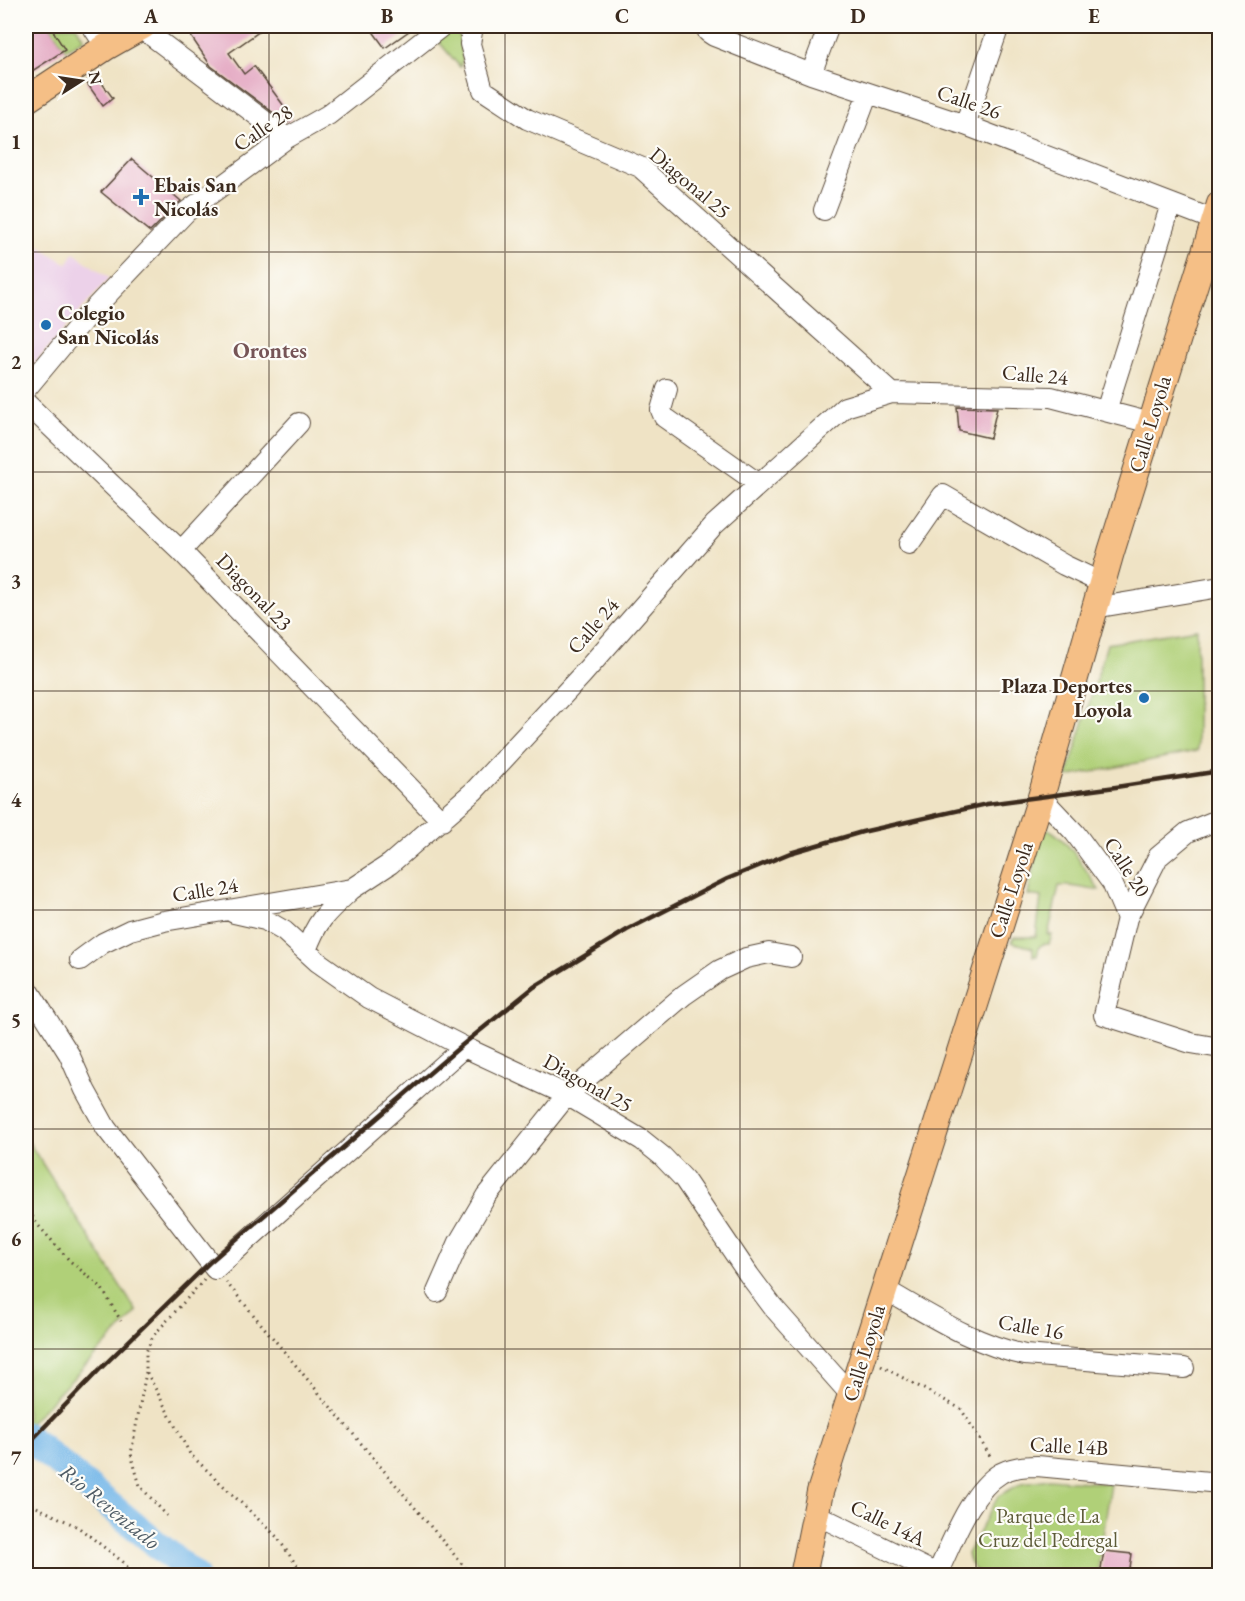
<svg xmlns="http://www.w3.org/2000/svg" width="1245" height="1601" viewBox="0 0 1245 1601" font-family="'EB Garamond',serif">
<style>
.built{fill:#ecd1e9}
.green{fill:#b0d078;stroke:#767d4b;stroke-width:1.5}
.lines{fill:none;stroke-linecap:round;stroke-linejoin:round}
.river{stroke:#72b6e8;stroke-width:28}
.building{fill:#e3a6c1}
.minor-casing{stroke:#564637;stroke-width:22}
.major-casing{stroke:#564637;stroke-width:28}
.path{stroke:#564637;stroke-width:3;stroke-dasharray:1.5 4.5;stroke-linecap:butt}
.minor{stroke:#fff;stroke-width:20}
.major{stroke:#f5bf86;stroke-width:26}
.rail{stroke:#3b2a1e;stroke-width:4.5}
.grid{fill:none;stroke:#3b2a1e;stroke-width:1.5;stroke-opacity:0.55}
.poi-dot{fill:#1f6fb2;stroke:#fdfcf7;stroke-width:2}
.labels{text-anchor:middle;stroke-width:4.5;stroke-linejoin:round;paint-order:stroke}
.street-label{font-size:21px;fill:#3b2a1e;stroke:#fdfcf7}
.poi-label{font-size:21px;font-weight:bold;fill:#3b2a1e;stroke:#fdfcf7;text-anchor:start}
.park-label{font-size:21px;fill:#5e5c39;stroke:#fdfcf7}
.neighbourhood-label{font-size:22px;font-weight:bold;fill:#765557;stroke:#fdfcf7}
.water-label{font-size:22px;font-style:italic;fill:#4e5b65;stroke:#fdfcf7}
.neatline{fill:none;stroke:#3b2a1e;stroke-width:2}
.grid-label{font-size:20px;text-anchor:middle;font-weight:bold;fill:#3b2a1e}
</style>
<rect width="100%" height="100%" fill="#fdfcf7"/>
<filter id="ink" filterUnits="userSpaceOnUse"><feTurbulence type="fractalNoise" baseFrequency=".0167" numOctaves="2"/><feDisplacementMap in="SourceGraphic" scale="12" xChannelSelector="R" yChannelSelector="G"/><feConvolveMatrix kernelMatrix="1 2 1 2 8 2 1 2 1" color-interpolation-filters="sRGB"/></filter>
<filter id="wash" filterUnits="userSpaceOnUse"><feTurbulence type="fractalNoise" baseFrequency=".008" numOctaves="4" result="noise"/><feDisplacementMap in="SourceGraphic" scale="24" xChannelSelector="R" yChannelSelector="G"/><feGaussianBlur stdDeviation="1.35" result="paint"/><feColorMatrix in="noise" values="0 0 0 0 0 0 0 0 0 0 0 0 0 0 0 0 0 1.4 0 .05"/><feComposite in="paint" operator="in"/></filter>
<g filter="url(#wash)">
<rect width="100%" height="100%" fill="#efe3c5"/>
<path class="built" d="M 26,238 L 67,264 L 74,253 L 109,278 L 26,373 Z"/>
<path class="green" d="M 50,26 L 76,26 L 84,39 L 65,50 Z
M 445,26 L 458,26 L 463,60 L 460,67 L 433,35 Z
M 1197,629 L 1197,751 L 1067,777 L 1107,644 Z
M 1048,829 C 1067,838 1087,871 1099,890 C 1085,890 1073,884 1059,886 L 1048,935 L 1052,935 L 1049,944 L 1043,944 L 1039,947 L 1037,956 L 1033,956 L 1033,948 L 1011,942 L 1014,937 L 1036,937 L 1041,897 L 1028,895 L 1038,843 Z
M 26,1138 L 137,1312 L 26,1427 Z
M 1049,1479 L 1111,1484 L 1097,1575 L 985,1576 C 974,1571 970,1566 967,1554 L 998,1496 L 1022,1483 Z"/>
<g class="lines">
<path class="river" d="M 26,1436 L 195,1576"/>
</g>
<g id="blocks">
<path class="building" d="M 26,26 L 50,26 L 65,50 L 26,75 Z
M 184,26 L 267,26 L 229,53 L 244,74 L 254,66 L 293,118 L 287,123 L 211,66 Z
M 369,26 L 416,26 L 385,48 Z
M 96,75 L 113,98 L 103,106 L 86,82 Z
M 132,159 L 181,201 L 150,232 L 101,192 Z
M 957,407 L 997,408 L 990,438 L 959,431 Z
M 1104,1551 L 1132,1554 L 1129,1575 L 1100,1575 Z"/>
</g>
</g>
<g filter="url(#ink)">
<use href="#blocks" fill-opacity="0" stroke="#564637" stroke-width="1.5"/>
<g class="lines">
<defs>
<path id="minor" d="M 92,26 L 106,47
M 473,26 L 470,44 L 483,90 L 527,119 L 640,167 L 892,393
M 706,26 L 708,32 L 714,36 L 811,74 L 965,125 L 1214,220
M 140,27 L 287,138
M 811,74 L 829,26
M 965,125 L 999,26
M 824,210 L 868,93
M 26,389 L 86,317 L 186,212 L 287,138 L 328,115 L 442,26
M 667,389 L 661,410 L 664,417 L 759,484
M 26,403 L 181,551 L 442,821
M 1106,411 L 1171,204
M 909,544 L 943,495 L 1064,565 L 1102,583
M 181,551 L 299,423
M 1094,608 L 1220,587
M 1041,797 L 1075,833 L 1112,883 L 1127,918 L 1158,857 L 1188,832 L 1220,819
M 234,913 L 265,920 L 284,931 L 318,962 L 369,998 L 464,1047 L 567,1095 L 642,1140 L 662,1156 L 684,1179 L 749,1275 L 773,1307 L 851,1395
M 1127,918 L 1104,1015 L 1191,1043 L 1220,1048
M 306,951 C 317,919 328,911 352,889
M 80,960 L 103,943 L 130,930 L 164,921 L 352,889 L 390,864 L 474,791 L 582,675 L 714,525 L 845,407 L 892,393 L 1051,397 L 1151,423
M 26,986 L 69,1054 L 85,1090 L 106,1128 L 215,1269 L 464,1047
M 884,1289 C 930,1315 973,1344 1025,1355 L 1184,1368
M 437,1292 L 459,1242 L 486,1196 L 567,1095 L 684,995 L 720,970 L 746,958 L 769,953 L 791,957
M 815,1514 L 941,1576
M 937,1574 C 952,1543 970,1491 1001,1473 C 1012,1467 1025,1466 1037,1466 L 1220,1483"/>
<path id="major" d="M 26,100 L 106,47 L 143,26
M 803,1576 L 820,1492 L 1041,797 L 1111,552 L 1220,204"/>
</defs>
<use href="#minor" class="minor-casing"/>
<use href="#major" class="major-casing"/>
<path class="path" d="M 26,1206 L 37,1224 L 70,1261 L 101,1287 L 121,1321
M 204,1280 L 153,1336 L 146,1352 L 146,1371 L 190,1454 L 277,1537 L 304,1576
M 226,1282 L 472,1576
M 881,1366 L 961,1409 L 992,1459
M 146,1372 L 131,1454 L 140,1486 L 167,1516
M 26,1502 L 78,1527 L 123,1562 L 135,1576"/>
<use href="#minor" class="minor"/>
<use href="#major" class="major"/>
<path class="rail" d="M 26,1446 L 100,1369 L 210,1262 L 461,1046 L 534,987 L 627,930 L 727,879 L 790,853 L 862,832 L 987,804 L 1116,787 L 1220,771"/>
</g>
</g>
<path class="grid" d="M 269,26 L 269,1576M 505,26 L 505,1576M 740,26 L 740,1576M 976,26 L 976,1576M 26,252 L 1220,252M 26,472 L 1220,472M 26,691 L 1220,691M 26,910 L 1220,910M 26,1129 L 1220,1129M 26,1349 L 1220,1349"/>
<g class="poi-dot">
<path d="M138 188h6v6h6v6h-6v6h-6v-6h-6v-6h6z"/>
<circle cx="46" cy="325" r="6"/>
<circle cx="1144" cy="698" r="6"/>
</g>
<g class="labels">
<g class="street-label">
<text transform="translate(969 102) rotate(19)" y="7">Calle 26</text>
<text transform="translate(263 128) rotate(-34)" y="7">Calle 28</text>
<text transform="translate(690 183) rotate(40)" y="7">Diagonal 25</text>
<text transform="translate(1035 375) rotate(5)" y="7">Calle 24</text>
<text transform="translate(1150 424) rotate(-73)" y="7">Calle Loyola</text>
<text transform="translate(254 592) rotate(46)" y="7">Diagonal 23</text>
<text transform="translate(593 626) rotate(-49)" y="7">Calle 24</text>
<text transform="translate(1127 867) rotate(57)" y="7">Calle 20</text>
<text transform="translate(205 890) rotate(-9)" y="7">Calle 24</text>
<text transform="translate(1011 890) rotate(-72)" y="7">Calle Loyola</text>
<text transform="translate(588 1083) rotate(29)" y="7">Diagonal 25</text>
<text transform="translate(1031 1327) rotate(10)" y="7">Calle 16</text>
<text transform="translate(864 1353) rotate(-73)" y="7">Calle Loyola</text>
<text transform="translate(1069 1446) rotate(3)" y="7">Calle 14B</text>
<text transform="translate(888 1523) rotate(26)" y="7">Calle 14A</text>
</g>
<g class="poi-label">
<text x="154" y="192">Ebais San<tspan x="154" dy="24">Nicolás</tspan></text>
<text x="58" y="320">Colegio<tspan x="58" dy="24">San Nicolás</tspan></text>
<text x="1132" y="693" text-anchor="end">Plaza Deportes<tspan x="1132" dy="24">Loyola</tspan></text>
</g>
<g class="park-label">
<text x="1048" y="1523">Parque de La<tspan x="1048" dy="24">Cruz del Pedregal</tspan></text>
</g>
<g class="neighbourhood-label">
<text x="270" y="358">Orontes</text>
</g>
<g class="water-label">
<text transform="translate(110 1506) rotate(39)" y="8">Rio Reventado</text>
</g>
</g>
<rect width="1245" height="1601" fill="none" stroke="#fdfcf7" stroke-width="66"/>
<g transform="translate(81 81) rotate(78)" stroke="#fdfcf7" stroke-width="4.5" paint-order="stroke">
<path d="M0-4.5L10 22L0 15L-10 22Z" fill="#3b2a1e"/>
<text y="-9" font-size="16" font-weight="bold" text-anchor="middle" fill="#3b2a1e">N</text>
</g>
<rect x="33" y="33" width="1179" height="1535" class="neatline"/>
<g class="grid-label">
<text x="151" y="23">A</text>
<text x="387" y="23">B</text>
<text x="622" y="23">C</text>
<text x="858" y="23">D</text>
<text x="1094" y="23">E</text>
<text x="16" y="149">1</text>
<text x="16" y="369">2</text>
<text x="16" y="588">3</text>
<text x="16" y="807">4</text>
<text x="16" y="1027">5</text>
<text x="16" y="1246">6</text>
<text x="16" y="1465">7</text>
</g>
</svg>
